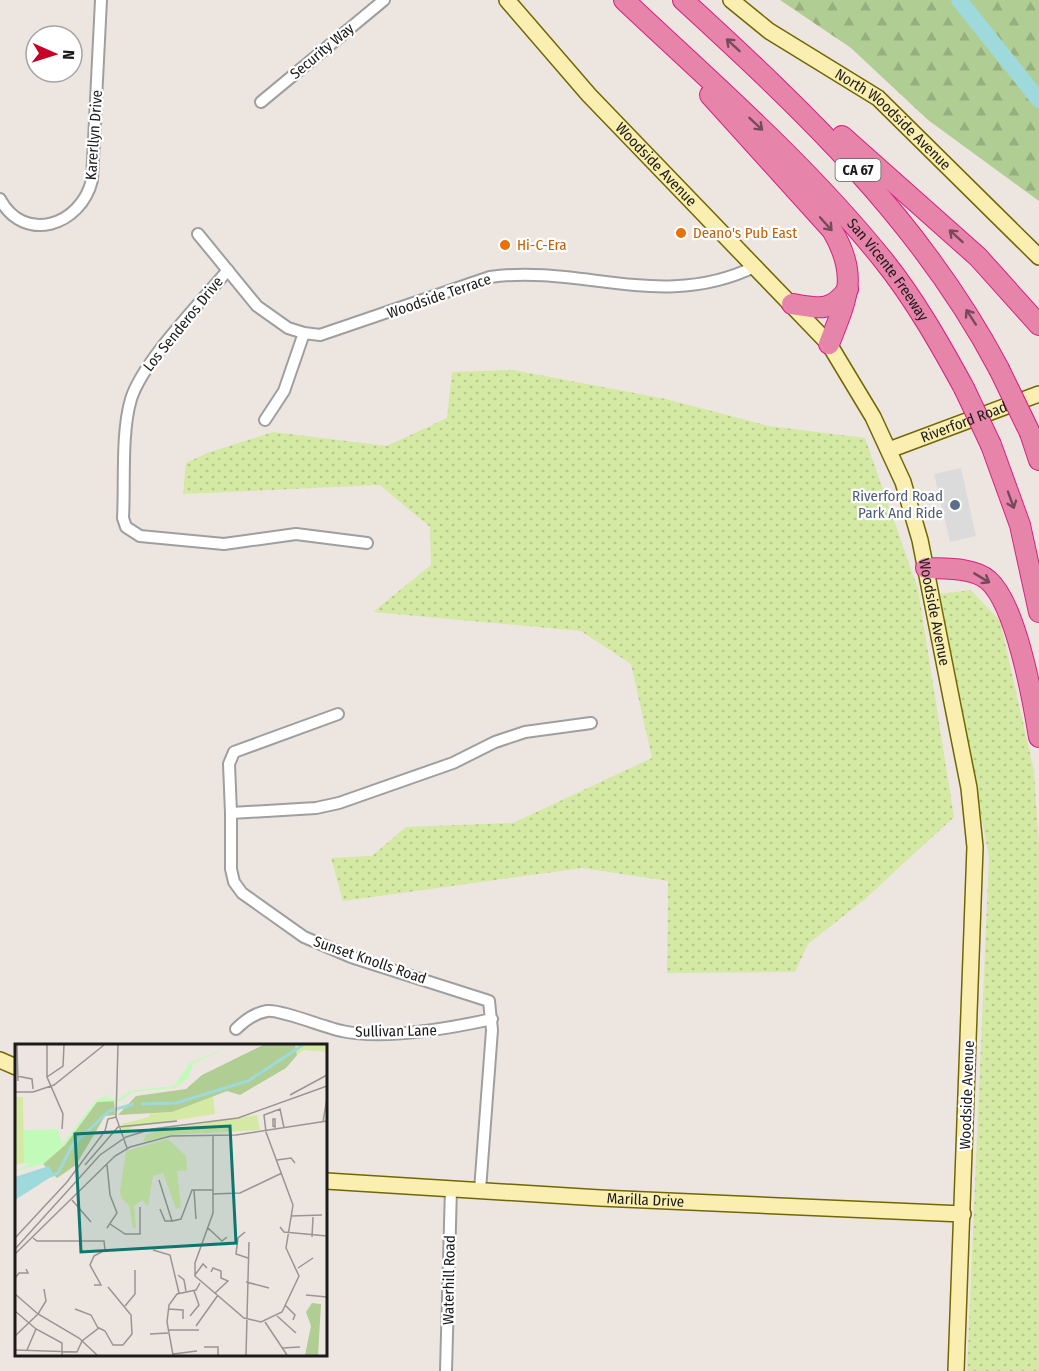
<svg xmlns="http://www.w3.org/2000/svg" width="1039" height="1371" viewBox="0 0 1039 1371" font-family="'Fira Sans Condensed',sans-serif">
<style>
.grass{fill:url(#grass-dots)}
.forest{fill:url(#forest-firs)}
.parking{fill:#dbdbdb}
.lines{fill:none;stroke-linecap:round;stroke-linejoin:round}
.river{stroke:#9edadc;stroke-width:16}
.street-casing{stroke:#9f9f9f;stroke-width:14}
.secondary-casing{stroke:#716703;stroke-width:18}
.highway-casing{stroke:#d72083;stroke-width:22}
.street{stroke:#fff;stroke-width:10}
.secondary{stroke:#faefb0;stroke-width:15}
.highway{stroke:#e784aa;stroke-width:20}
.highway-bridge-casing{stroke:#d72083;stroke-width:22;stroke-linecap:butt}
.highway-bridge{stroke:#e784aa;stroke-width:20}
.oneway{stroke:#774a5b}
.food-dot{fill:#e8710a;stroke:#fff;stroke-width:2}
.service-dot{fill:#5c6f8a;stroke:#fff;stroke-width:2}
.labels{text-anchor:middle;stroke-width:4.5;stroke-linejoin:round;paint-order:stroke}
.shield{fill:#fff;stroke:#5f5f5f;stroke-width:1.5}
.shield-label{font-size:14px;font-weight:bold;fill:#1b1b1b}
.street-label{font-size:15px;fill:#1b1b1b;stroke:#fff}
.food-label{font-size:15px;fill:#c56008;stroke:#fff;text-anchor:start}
.service-label{font-size:15px;fill:#4e5e75;stroke:#fff;text-anchor:end}
.inset-river{fill:none;stroke:#9edadc;stroke-width:3}
.inset-road{fill:none;stroke:#999591;stroke-width:1.5}
.view{fill:#0f766e;fill-opacity:0.15;stroke:#0f766e;stroke-width:3}
.inset-edge{fill:none;stroke:#1b1b1b;stroke-width:3}
</style>
<defs>
<pattern id="grass-dots" width="8" height="8" patternUnits="userSpaceOnUse" patternTransform="scale(1.5)"><rect width="8" height="8" fill="#d4e9a3"/><path d="M2 2h.1M6 6h.1" fill="none" stroke="#b5c78c" stroke-width="1.8" stroke-linecap="round"/></pattern>
<pattern id="forest-firs" width="22" height="20" patternUnits="userSpaceOnUse" patternTransform="scale(1.5)"><rect width="22" height="20" fill="#b0cd93"/><path d="M5 1l3.5 6h-7zM16 11l3.5 6h-7z" fill="#97af7e"/></pattern>
</defs>
<rect width="100%" height="100%" fill="#ede6e0"/>
<path class="grass" d="M 513,370 L 666,399 L 769,426 L 865,438 L 918,589 L 954,817 L 865,899 L 808,944 L 795,972 L 667,973 L 668,881 L 582,868 L 343,901 L 331,858 L 372,856 L 406,827 L 513,823 L 652,758 L 631,664 L 581,631 L 373,612 L 431,565 L 430,527 L 380,485 L 183,494 L 186,463 L 207,453 L 273,432 L 387,446 L 447,418 L 452,372 Z
M 971,590 L 1000,621 L 1034,771 L 1039,845 L 1039,1371 L 967,1371 L 989,857 L 939,594 Z"/>
<path class="forest" d="M 780,0 L 1039,0 L 1039,201 L 928,120 L 851,48 Z"/>
<path class="parking" d="M 961,468 L 976,536 L 950,542 L 934,474 Z"/>
<g class="lines">
<path class="river" d="M 959,0 L 1039,100"/>
<defs>
<path id="street" d="M 261,102 L 384,0
M 0,199 C 24,244 81,226 92,180 L 101,0
M 198,234 L 257,306 L 288,328 L 304,333 L 320,335 L 490,277 C 582,264 663,312 756,266
M 228,270 C 201,302 143,361 131,399 C 121,433 125,482 123,518 L 126,527 L 140,536 L 224,544 L 296,534 L 367,543
M 265,420 L 284,391 L 304,333
M 231,813 L 229,764 L 234,752 L 338,714
M 236,1029 C 244,1021 255,1013 267,1011 C 280,1009 326,1028 342,1031 C 383,1040 451,1028 492,1019
M 480,1190 L 492,1030 L 489,1001 L 351,957 L 304,937 L 242,893 L 234,882 L 231,869 L 231,813 L 316,808 L 339,803 L 453,763 L 495,742 L 525,732 L 591,723
M 446,1371 L 451,1188"/>
<g id="secondary">
<path id="s1" d="M 507,0 L 589,95 L 829,344 L 873,417 L 903,482 L 920,540 L 969,788 L 975,847 L 956,1371"/>
<path id="s2" d="M 731,0 L 769,31 L 878,98 L 1039,257"/>
<path id="s3" d="M 889,450 L 1039,394"/>
<path d="M 0,1060 L 16,1067"/>
<path id="s4" d="M 326,1181 L 600,1198 L 963,1214"/>
</g>
<g id="highway">
<path id="s5" d="M 624,0 C 713,84 807,165 884,261 C 915,300 940,344 964,388"/>
<path d="M 683,0 C 805,112 921,221 999,369"/>
<path d="M 710,95 L 832,230 C 859,276 847,298 829,344"/>
<path d="M 842,136 L 978,257 L 1039,325"/>
<path d="M 792,304 C 819,308 830,313 848,289"/>
<path d="M 1030,433 L 1039,460"/>
<path d="M 991,445 L 1020,525 L 1039,612"/>
<path d="M 926,568 C 945,569 973,567 988,580 C 1016,604 1033,700 1039,737"/>
</g>
</defs>
<use href="#street" class="street-casing"/>
<use href="#secondary" class="secondary-casing"/>
<use href="#highway" class="highway-casing"/>
<use href="#street" class="street"/>
<use href="#secondary" class="secondary"/>
<use href="#highway" class="highway"/>
<defs>
<path id="highway-bridge" d="M 999,369 L 1030,433
M 964,388 L 991,445"/>
</defs>
<use href="#highway-bridge" class="highway-bridge-casing"/>
<use href="#highway-bridge" class="highway-bridge"/>
</g>
<defs><path id="oneway-shaft" d="M-6 0H5M1.5-3L5.5 0L1.5 3" fill="none" stroke-width="1.6" stroke-linecap="round" stroke-linejoin="round" transform="scale(1.5)"/></defs>
<g class="oneway">
<use href="#oneway-shaft" transform="translate(733 45) rotate(-137)"/>
<use href="#oneway-shaft" transform="translate(756 124) rotate(43)"/>
<use href="#oneway-shaft" transform="translate(826 224) rotate(48)"/>
<use href="#oneway-shaft" transform="translate(956 236) rotate(-138)"/>
<use href="#oneway-shaft" transform="translate(971 317) rotate(-123)"/>
<use href="#oneway-shaft" transform="translate(1011 500) rotate(70)"/>
<use href="#oneway-shaft" transform="translate(982 578) rotate(31)"/>
</g>
<g class="food-dot">
<circle cx="681" cy="233" r="6"/>
<circle cx="505" cy="245" r="6"/>
</g>
<circle class="service-dot" cx="955" cy="505" r="6"/>
<g class="labels">
<rect class="shield" x="835.5" y="159" width="45" height="22" rx="4.5"/>
<g class="shield-label">
<text x="858" y="175">CA 67</text>
</g>
<g class="street-label">
<text transform="translate(322 51) rotate(-40)" y="5">Security Way</text>
<text dy="5" stroke="none"><textPath href="#s2" startOffset="202">North Woodside Avenue</textPath></text>
<text transform="translate(94 135) rotate(-86)" y="5">Karerllyn Drive</text>
<text dy="5" stroke="none"><textPath href="#s1" startOffset="222">Woodside Avenue</textPath></text>
<text dy="5" stroke="none"><textPath href="#s5" startOffset="378">San Vicente Freeway</textPath></text>
<text transform="translate(439 296) rotate(-19)" y="5">Woodside Terrace</text>
<text transform="translate(183 324) rotate(-51)" y="5">Los Senderos Drive</text>
<text dy="5" stroke="none"><textPath href="#s3" startOffset="80">Riverford Road</textPath></text>
<text dy="5" stroke="none"><textPath href="#s1" startOffset="762">Woodside Avenue</textPath></text>
<text transform="translate(370 960) rotate(19)" y="5">Sunset Knolls Road</text>
<text transform="translate(396 1031) rotate(-1)" y="5">Sullivan Lane</text>
<text transform="translate(967 1095) rotate(-88)" y="5">Woodside Avenue</text>
<text dy="5" stroke="none"><textPath href="#s4" startOffset="320">Marilla Drive</textPath></text>
<text transform="translate(449 1280) rotate(-89)" y="5">Waterhill Road</text>
</g>
<g class="food-label">
<text x="693" y="238">Deano's Pub East</text>
<text x="517" y="250">Hi-C-Era</text>
</g>
<g class="service-label">
<text x="943" y="501">Riverford Road<tspan x="943" dy="17">Park And Ride</tspan></text>
</g>
</g>
<g transform="translate(15 1044)">
<rect width="312" height="312" fill="#ede6e0"/>
<path d="M 280,1 L 312,1 L 312,8 L 289,6 L 282,11 ZM 198,51 L 200,70 L 118,83 L 106,89 L 107,80 L 134,73 L 135,70 L 157,68 ZM 1,53 L 8,53 L 9,119 L 0,121 ZM 242,71 L 245,86 L 157,91 L 128,98 L 131,91 L 147,86 ZM 153,95 L 171,112 L 172,126 L 162,127 L 166,163 L 161,165 L 148,129 L 138,132 L 133,162 L 127,156 L 119,162 L 121,184 L 118,184 L 114,161 L 106,154 L 105,147 L 111,107 Z" fill="#d4e9a3"/>
<path d="M 248,1 L 280,1 L 282,11 L 271,24 L 225,51 L 212,47 L 157,68 L 103,71 L 121,52 L 171,45 L 187,31 ZM 99,56 L 100,71 L 90,72 L 61,121 L 42,134 L 28,120 L 50,101 L 82,58 ZM 297,259 L 306,260 L 303,311 L 290,311 L 296,282 L 291,268 Z" fill="#b0cd93"/>
<path d="M 217,1 L 178,20 L 173,34 L 160,44 L 117,48 L 106,57 L 82,58 L 50,101 L 28,120 L 0,127 L 15,120 L 9,119 L 9,86 L 43,85 L 47,101 L 81,56 L 100,49 L 90,54 L 104,55 L 114,47 L 159,42 L 175,19 Z" fill="#c1fab9"/>
<path d="M 34,122 L 39,131 L 0,156 L 0,133 Z" fill="#9edadc"/>
<path class="inset-river" d="M 126,60 L 161,59 L 233,37 L 288,1M 35,132 L 43,129 L 57,102 L 94,67 L 119,60"/>
<path class="inset-road" d="M 2,1 L 3,37M 32,1 L 32,33 L 48,70 L 47,85M 103,1 L 101,73 L 112,104M 2,32 L 17,35 L 18,45M 32,33 L 48,22 L 49,1M 0,48 L 18,48 L 39,41 L 89,1M 275,51 L 312,31M 258,75 L 260,75 L 260,83 L 258,82 ZM 308,78 L 312,54M 198,91 L 198,169 L 180,219 L 180,232 L 229,274 L 246,278 L 267,268 L 284,232 L 271,204 L 278,161 L 251,88 L 249,71 L 265,65 L 269,84M 262,116 L 276,114 L 280,119M 70,121 L 103,83 L 162,77M 144,136 L 157,177 L 166,175 L 177,146 L 198,146M 179,146 L 181,175M 198,150 L 225,149 L 267,129M 57,156 L 76,178M 145,165 L 150,177 L 157,177M 276,172 L 307,171M 95,180 L 110,190 L 125,190 L 125,163M 265,183 L 269,188 L 312,192M 92,184 L 102,169 L 95,151 L 92,121M 193,184 L 207,197 L 212,193M 230,188 L 223,194 L 221,210 L 233,214M 297,193 L 298,173M 0,194 L 52,138 L 90,87 L 93,75 L 101,73M 18,194 L 22,197 L 89,197 L 90,206 L 79,212 L 75,221 L 86,241 L 79,241M 0,205 L 85,111 L 111,93 L 137,85 L 223,74 L 312,42M 138,206 L 155,211 L 164,249M 0,210 L 100,112 L 115,103 L 156,92 L 221,91 L 312,77M 283,224 L 298,214M 196,228 L 198,224 L 206,227 L 206,234 L 213,237 L 200,249M 163,231 L 169,236 L 171,247M 180,231 L 188,220 L 192,224M 0,234 L 4,229 L 13,229 L 11,225M 231,238 L 254,244M 0,250 L 23,270 L 64,294 L 82,311M 291,251 L 312,253M 270,261 L 280,271 L 278,276M 110,262 L 120,250 L 120,226M 60,265 L 76,271 L 83,284M 153,265 L 168,266 L 168,275M 0,267 L 21,285 L 47,299 L 47,311M 175,272 L 184,261 L 179,247M 262,272 L 281,289M 250,278 L 272,311M 181,282 L 203,251M 153,286 L 184,286M 135,290 L 153,289M 0,292 L 23,270 L 31,257 L 29,245M 189,303 L 203,303 L 203,311M 267,304 L 285,303M 0,306 L 62,308 L 67,297 L 84,284 L 90,287 L 98,301 L 108,301 L 117,290 L 116,271 L 93,243M 12,306 L 21,285M 158,310 L 182,307M 158,311 L 152,278 L 154,261 L 162,250 L 181,246 L 185,239M 231,311 L 234,198"/>
<path class="view" d="M 215,82 L 221,199 L 66,208 L 60,90 Z"/>
<rect width="312" height="312" class="inset-edge"/>
</g>
<g transform="translate(54 54) rotate(93)"><circle r="28" fill="#ffffff" stroke="#a4a4a4" stroke-width="1.5"/>
<path d="M0-4.5L10 22L0 15L-10 22Z" fill="#c50027"/>
<text y="-9" font-size="16" font-weight="bold" text-anchor="middle" fill="#1b1b1b">N</text>
</g>
</svg>
